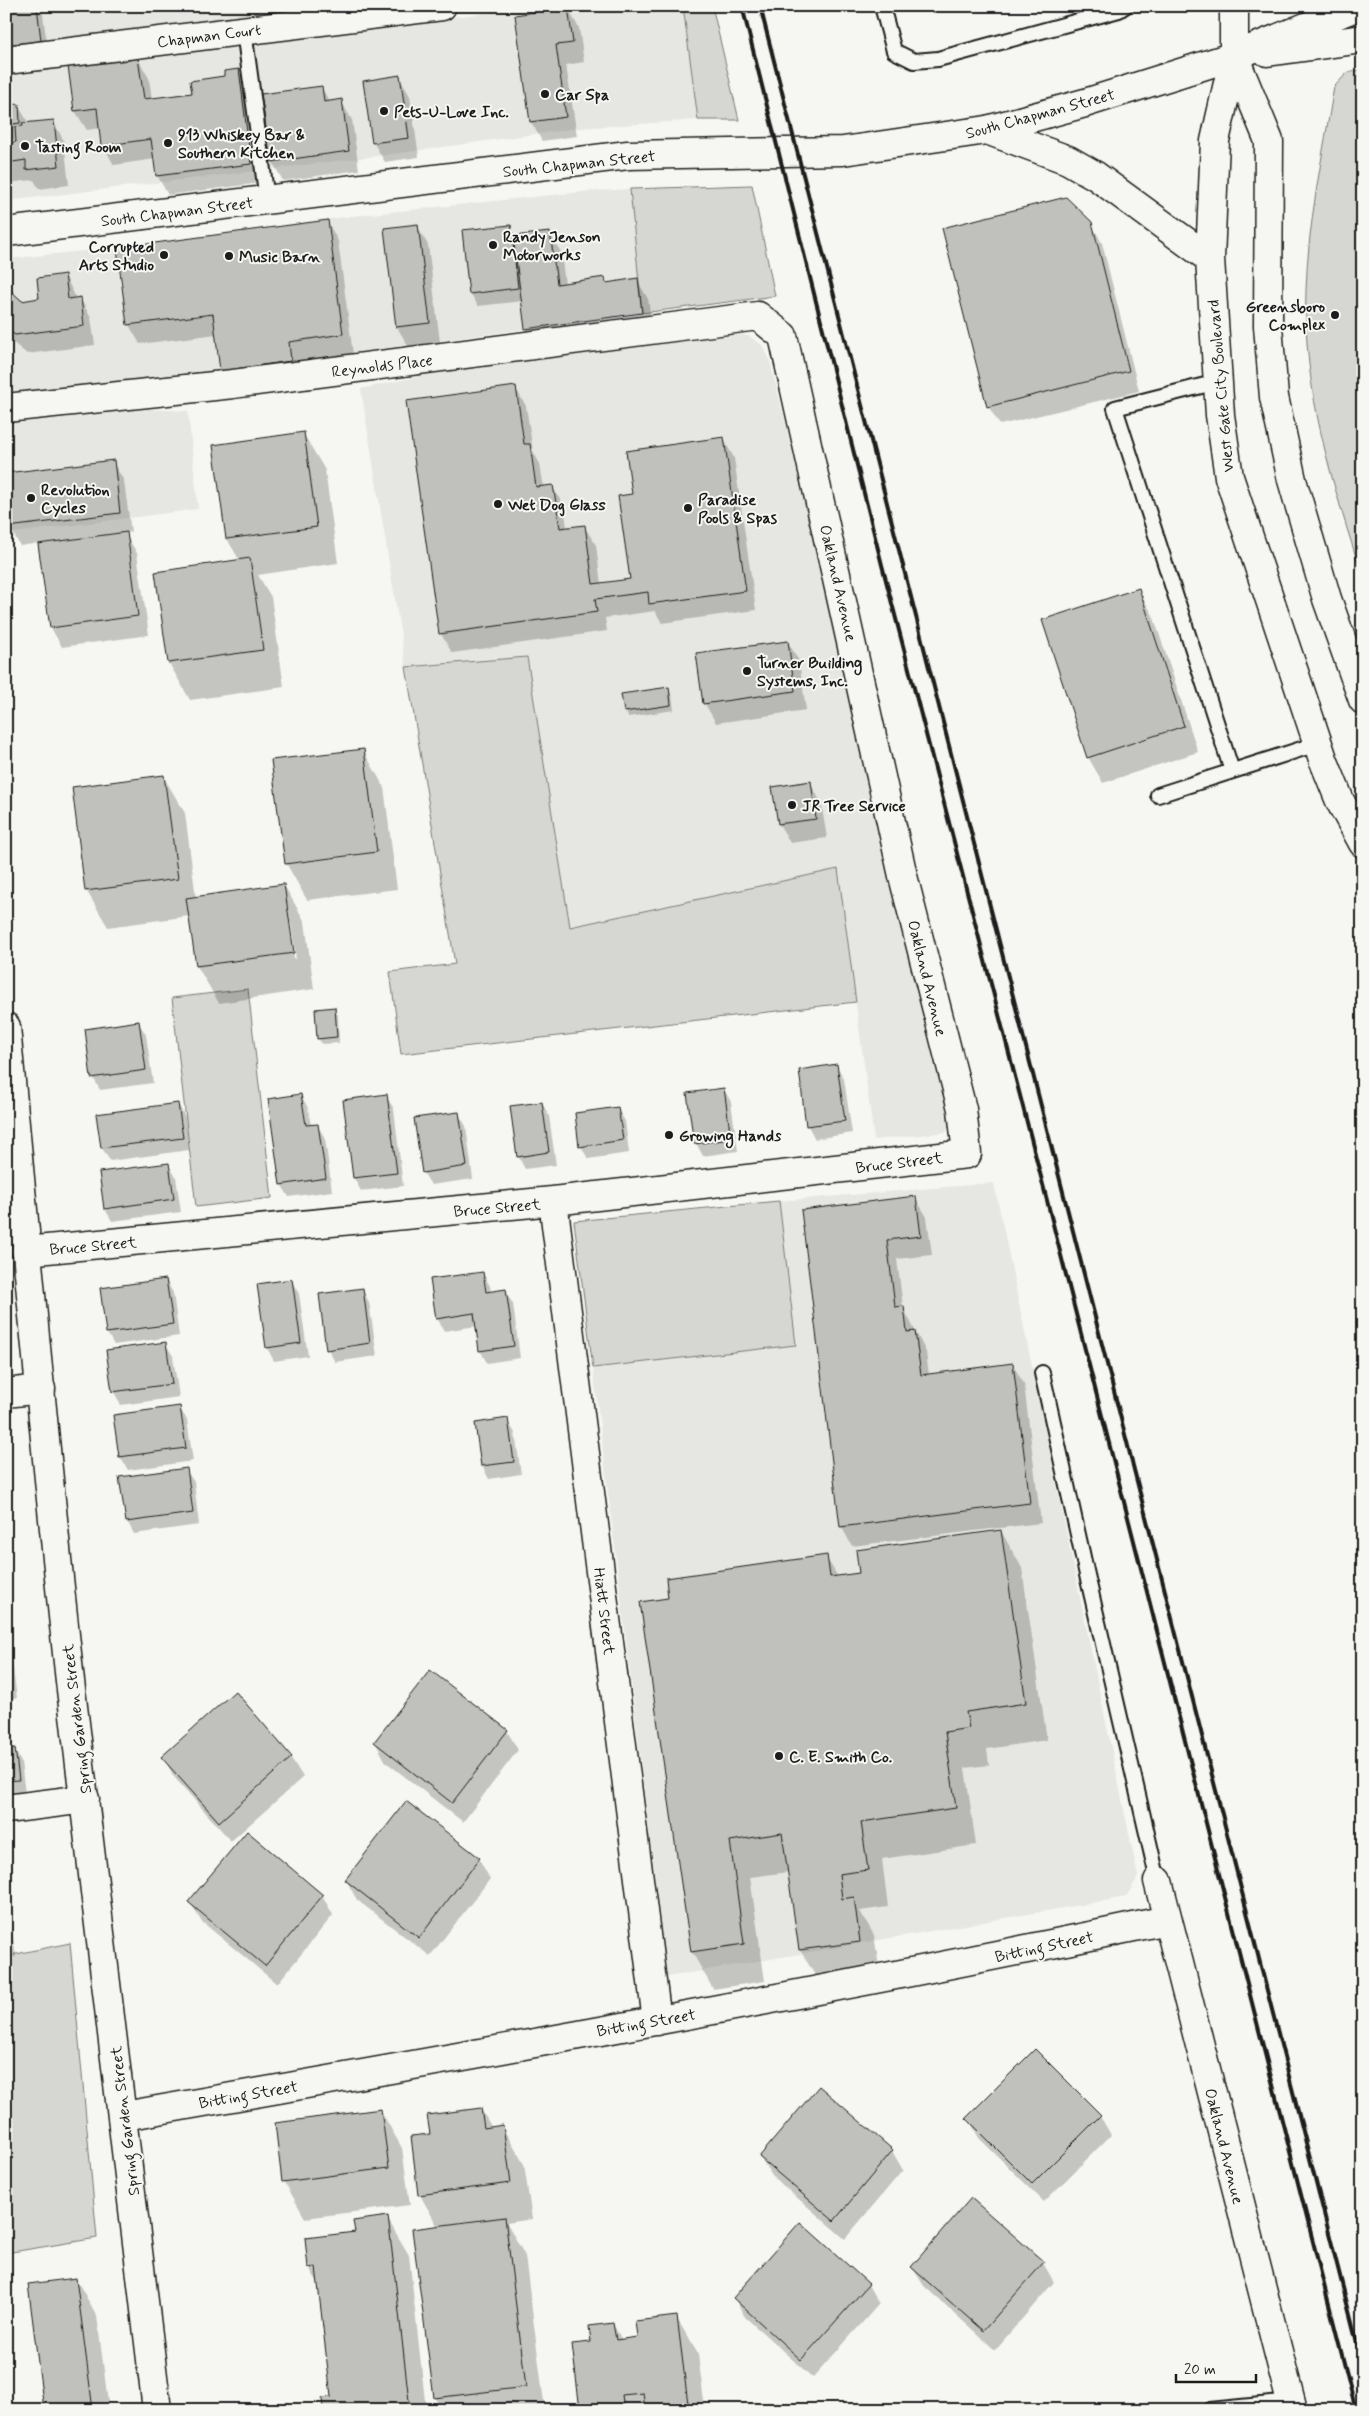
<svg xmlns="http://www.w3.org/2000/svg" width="1369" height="2416" viewBox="0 0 1369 2416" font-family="Mynerve,sans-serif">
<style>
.built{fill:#e6e6e2}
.green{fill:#d6d6d2;stroke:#797977}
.shadow{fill:#0003;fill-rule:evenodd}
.building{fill:#c0c0bd;stroke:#1c1c1c}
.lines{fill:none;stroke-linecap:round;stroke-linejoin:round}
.service-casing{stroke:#1c1c1c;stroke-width:18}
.minor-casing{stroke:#1c1c1c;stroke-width:31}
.tertiary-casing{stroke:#1c1c1c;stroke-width:31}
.secondary-casing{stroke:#1c1c1c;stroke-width:31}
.primary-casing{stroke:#1c1c1c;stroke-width:31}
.service{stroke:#f6f6f2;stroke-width:14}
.minor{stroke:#f6f6f2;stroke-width:28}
.tertiary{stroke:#f6f6f2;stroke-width:28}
.secondary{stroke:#f6f6f2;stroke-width:28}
.primary{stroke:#f6f6f2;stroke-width:28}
.rail{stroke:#1c1c1c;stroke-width:4}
.poi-dot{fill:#1c1c1c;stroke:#f6f6f2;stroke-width:2}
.labels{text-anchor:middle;stroke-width:4;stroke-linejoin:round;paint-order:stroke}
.street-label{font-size:16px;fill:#1c1c1c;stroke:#f6f6f2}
.poi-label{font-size:16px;font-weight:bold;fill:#1c1c1c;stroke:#f6f6f2;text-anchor:start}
</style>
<rect width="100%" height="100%" fill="#f6f6f2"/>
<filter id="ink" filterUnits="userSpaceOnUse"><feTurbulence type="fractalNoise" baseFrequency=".02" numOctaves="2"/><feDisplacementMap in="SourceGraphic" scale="10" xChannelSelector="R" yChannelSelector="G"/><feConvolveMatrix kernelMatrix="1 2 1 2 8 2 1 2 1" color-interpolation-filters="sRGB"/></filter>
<g filter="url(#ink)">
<path class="built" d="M 6,6 L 353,6 L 6,46 Z
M 545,6 L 683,6 L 698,120 L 579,128 L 371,157 L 6,201 L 6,70 Z
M 630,189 L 642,313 L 220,371 L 206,374 L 6,392 L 6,259 L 113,248 L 352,216 L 581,192 Z
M 725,332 L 749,336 L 762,345 L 769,358 L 830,597 L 952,1114 L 947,1132 L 874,1140 L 838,869 L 570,927 L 527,657 L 406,667 L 361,389 L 447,370 Z
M 149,409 L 188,411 L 198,509 L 6,534 L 6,424 Z
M 994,1183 L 1138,1877 L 1126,1897 L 667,1977 L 593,1368 L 795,1345 L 779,1201 Z"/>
<path class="green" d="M 683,6 L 712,6 L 739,120 L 698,120 Z
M 1363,69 L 1363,579 C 1333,485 1302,390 1306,290 C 1308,222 1323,154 1334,87 L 1347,73 Z
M 752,185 L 775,296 L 642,313 L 630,189 Z
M 527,657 L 570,927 L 838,869 L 856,1002 L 401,1054 L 390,972 L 455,964 L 406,667 Z
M 248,989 L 272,1198 L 196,1207 L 172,998 Z
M 779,1201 L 796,1345 L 593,1368 L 574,1221 Z
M 70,1943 L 97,2238 L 6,2253 L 6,1956 Z"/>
<path class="shadow" d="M 6,6 L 42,6 L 48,53 L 6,58 Z
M 568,9 L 579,28 L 584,62 L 566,65 L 577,136 L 542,141 L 531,122 Z
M 138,59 L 149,78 L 152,100 L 193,94 L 238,70 L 250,89 L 261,183 L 168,195 L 157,175 L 155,159 L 114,165 L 103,145 L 100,128 L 87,130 L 75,111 Z
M 399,77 L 410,96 L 419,157 L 385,162 L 373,142 Z
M 321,87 L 330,102 L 341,101 L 352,120 L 359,170 L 283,181 L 272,161 Z
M 6,96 L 9,106 L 18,105 L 29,124 L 53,121 L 64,141 L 69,185 L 39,189 L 34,180 L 6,183 L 6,144 L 16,143 L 13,139 L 6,140 Z
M 327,221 L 338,241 L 353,354 L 299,361 L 301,381 L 233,390 L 221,370 L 217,334 L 140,344 L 129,325 Z
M 1091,223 L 1102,243 L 1139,391 L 1000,425 L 988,406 Z
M 417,226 L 428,245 L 440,342 L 408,346 L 397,327 Z
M 510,226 L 516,237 L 549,233 L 561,252 L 565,284 L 604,279 L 607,284 L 637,280 L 648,299 L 653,332 L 538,348 L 526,328 L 523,301 L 478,306 L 471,294 Z
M 65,275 L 76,299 L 80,298 L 91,318 L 95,345 L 27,354 L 6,337 L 6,297 L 22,302 L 41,299 Z
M 515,387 L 526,406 L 533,451 L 540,464 L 544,488 L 552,486 L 564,506 L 567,528 L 584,526 L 596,545 L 601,584 L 631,580 L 634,495 L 723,438 L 734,458 L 756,610 L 662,623 L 655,611 L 605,618 L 607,631 L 452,653 L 441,634 L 408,402 Z
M 303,433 L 325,470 L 338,563 L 258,575 L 271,597 L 284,687 L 190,700 L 169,663 L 156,573 L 240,561 L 227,539 L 214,446 Z
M 113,462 L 124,481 L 131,532 L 125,533 L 137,553 L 149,635 L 62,647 L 51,628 L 40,543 L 20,546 L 9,526 L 6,475 Z
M 1138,590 L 1153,615 L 1198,752 L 1103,783 L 1088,757 Z
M 788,642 L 799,661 L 806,710 L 716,723 L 705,704 Z
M 668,689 L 672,695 L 674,710 L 628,717 L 625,711 Z
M 363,750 L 384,787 L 397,889 L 307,900 L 286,863 Z
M 163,776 L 185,813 L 196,898 L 284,885 L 305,922 L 314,989 L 219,1003 L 197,966 L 190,916 L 108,927 L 86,890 ZM 289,923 L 291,923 L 296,959 L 294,959 Z
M 810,783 L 821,802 L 827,838 L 790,843 L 779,824 Z
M 334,1009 L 338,1015 L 339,1043 L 322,1044 L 318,1038 Z
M 139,1023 L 146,1035 L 153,1083 L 100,1090 L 93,1077 Z
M 837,1066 L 844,1079 L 852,1133 L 815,1139 L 808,1126 L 800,1071 Z
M 724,1089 L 731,1102 L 738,1151 L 703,1156 L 696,1143 Z
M 301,1095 L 308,1108 L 311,1126 L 317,1125 L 325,1138 L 332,1191 L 289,1197 L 281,1184 Z
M 386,1096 L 394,1109 L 403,1186 L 361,1191 L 354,1178 L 344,1101 Z
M 542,1103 L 549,1116 L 556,1165 L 525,1169 L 518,1156 Z
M 178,1104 L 185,1117 L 189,1150 L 110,1161 L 102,1148 L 98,1115 Z
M 617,1108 L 625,1121 L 629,1153 L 588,1159 L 581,1146 Z
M 458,1113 L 466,1126 L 473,1179 L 431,1185 L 423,1172 Z
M 168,1164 L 176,1177 L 181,1212 L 112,1221 L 105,1209 Z
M 915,1197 L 927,1217 L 932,1255 L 897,1259 L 903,1307 L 926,1352 L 929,1375 L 1013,1365 L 1024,1384 L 1041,1523 L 852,1546 L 841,1526 L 802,1211 Z
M 483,1273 L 490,1286 L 491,1293 L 505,1291 L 513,1304 L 520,1358 L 487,1363 L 480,1350 L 477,1326 L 444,1331 L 437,1318 Z
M 166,1280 L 173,1293 L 179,1336 L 114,1345 L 107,1333 Z
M 292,1281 L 299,1294 L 308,1356 L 274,1361 L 267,1348 Z
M 362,1289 L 369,1302 L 377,1356 L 335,1362 L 328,1349 Z
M 165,1343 L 173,1356 L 179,1397 L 121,1405 L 114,1392 L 108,1351 Z
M 179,1407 L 187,1420 L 193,1461 L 128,1470 L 120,1457 L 115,1416 Z
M 507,1420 L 515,1433 L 521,1474 L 489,1479 L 482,1466 Z
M 186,1470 L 194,1482 L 199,1525 L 134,1534 L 127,1521 Z
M 1001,1531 L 1022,1568 L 1047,1740 L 987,1749 L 989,1765 L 965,1768 L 976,1845 L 882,1859 L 888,1907 L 860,1911 L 874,1935 L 881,1979 L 822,1987 L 800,1950 L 789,1872 L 750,1877 L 765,1981 L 713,1989 L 692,1952 L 670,1599 L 826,1557 L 838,1577 L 860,1574 Z
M 6,1616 L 17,1698 L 6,1699 Z
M 235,1693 L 291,1758 L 303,1777 L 231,1841 L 174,1777 L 163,1757 Z
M 6,1707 L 10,1736 L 6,1736 Z
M 507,1731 L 518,1750 L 463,1822 L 386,1762 L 375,1742 Z
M 6,1742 L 10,1750 L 14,1749 L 21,1762 L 25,1793 L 6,1795 Z
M 479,1859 L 490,1879 L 430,1956 L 357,1900 L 346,1880 Z
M 322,1895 L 333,1915 L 277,1984 L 201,1921 L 190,1902 Z
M 6,1915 L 11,1924 L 16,1957 L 6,1958 Z
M 481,2109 L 492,2128 L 502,2127 L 524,2164 L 532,2219 L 507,2223 L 525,2256 L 545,2410 L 442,2410 L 435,2398 L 414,2230 L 438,2227 L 420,2195 L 431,2135 Z
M 381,2111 L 402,2148 L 410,2205 L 305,2218 L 284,2181 Z
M 1100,2116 L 1111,2135 L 1044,2202 L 979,2138 L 968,2118 Z
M 892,2151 L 903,2170 L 845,2239 L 772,2176 L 760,2157 Z
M 387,2218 L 409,2255 L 426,2410 L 324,2410 L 332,2398 L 320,2286 L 309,2268 L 306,2239 L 356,2233 Z
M 1043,2263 L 1054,2282 L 995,2350 L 924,2286 L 912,2267 Z
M 76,2279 L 97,2316 L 109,2410 L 45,2410 Z
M 868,2285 L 879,2304 L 813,2378 L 745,2317 L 734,2298 Z
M 676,2317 L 698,2354 L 705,2410 L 582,2410 L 592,2343 L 613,2324 L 622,2340 L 638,2338 Z"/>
<path class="building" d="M 6,6 L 37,6 L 41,41 L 6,45 Z
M 568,7 L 573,43 L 556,45 L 566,117 L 530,122 L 515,15 Z
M 138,58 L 144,99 L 192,93 L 190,81 L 224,76 L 224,71 L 239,69 L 251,164 L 156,176 L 151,139 L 101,146 L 97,108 L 74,111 L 68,66 Z
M 400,75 L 409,138 L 372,143 L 363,81 Z
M 322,86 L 324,102 L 342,99 L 349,151 L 271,162 L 261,94 Z
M 19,104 L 20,123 L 6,125 L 6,105 Z
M 54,120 L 59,166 L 26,170 L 26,160 L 6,163 L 6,143 L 16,142 L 15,127 L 23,126 L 22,123 Z
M 1066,197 L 1092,222 L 1129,371 L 987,407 L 942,228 Z
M 328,220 L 343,334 L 289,342 L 291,361 L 220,371 L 213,314 L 127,325 L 117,248 Z
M 418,224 L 430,323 L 396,327 L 384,228 Z
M 511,225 L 518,288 L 469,294 L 462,230 Z
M 550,232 L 557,284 L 605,277 L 606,283 L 638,278 L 642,313 L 525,329 L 513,236 Z
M 65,274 L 68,299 L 81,297 L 84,326 L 15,335 L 6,328 L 6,295 L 10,290 L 22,301 L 39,298 L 37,278 Z
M 516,386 L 524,444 L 530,444 L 536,487 L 553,485 L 560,528 L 585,525 L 593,584 L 630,579 L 618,496 L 632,494 L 626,451 L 724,437 L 746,591 L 649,604 L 648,592 L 595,599 L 597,612 L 439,634 L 406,401 Z
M 304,432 L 317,527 L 226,539 L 213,445 Z
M 114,460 L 120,513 L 8,527 L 6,473 Z
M 127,532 L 138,616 L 50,628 L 38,544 Z
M 250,558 L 263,650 L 168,663 L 155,572 Z
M 1139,588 L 1184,726 L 1087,758 L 1042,620 Z
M 788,641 L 795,691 L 703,704 L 696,653 Z
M 669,687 L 671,705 L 624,712 L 621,694 Z
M 364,749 L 377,852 L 285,864 L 271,760 Z
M 164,775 L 178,879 L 85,891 L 72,787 Z
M 811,781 L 816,819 L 778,824 L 772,787 Z
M 284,884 L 294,953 L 196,966 L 186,898 Z
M 335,1007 L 337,1037 L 317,1039 L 315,1009 Z
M 139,1021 L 146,1070 L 91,1078 L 85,1029 Z
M 837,1064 L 845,1121 L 806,1126 L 799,1070 Z
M 724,1088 L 731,1139 L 694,1144 L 687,1093 Z
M 301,1094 L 306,1125 L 318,1124 L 326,1178 L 280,1185 L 268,1099 Z
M 387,1094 L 397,1173 L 353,1178 L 343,1100 Z
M 542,1102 L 549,1152 L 517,1157 L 510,1106 Z
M 178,1103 L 183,1138 L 101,1148 L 96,1114 Z
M 618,1107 L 623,1140 L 579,1147 L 575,1113 Z
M 459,1112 L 467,1166 L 422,1173 L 414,1118 Z
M 169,1163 L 174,1199 L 104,1209 L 99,1172 Z
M 916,1196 L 921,1236 L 887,1240 L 895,1307 L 904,1306 L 907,1332 L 915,1331 L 921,1375 L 1013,1363 L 1030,1503 L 840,1527 L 801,1210 Z
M 483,1272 L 486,1292 L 506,1289 L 514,1346 L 479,1351 L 474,1313 L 436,1319 L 430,1279 Z
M 166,1279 L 173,1324 L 106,1333 L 100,1288 Z
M 292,1279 L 301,1343 L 266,1348 L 257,1284 Z
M 363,1288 L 370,1343 L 326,1350 L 319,1294 Z
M 166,1342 L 172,1384 L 112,1392 L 106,1350 Z
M 180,1406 L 186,1448 L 119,1457 L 113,1415 Z
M 508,1418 L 514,1462 L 481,1466 L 475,1423 Z
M 187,1468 L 193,1513 L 126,1522 L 119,1477 Z
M 1001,1530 L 1026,1703 L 966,1712 L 969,1728 L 945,1732 L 956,1808 L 861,1822 L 868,1870 L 839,1874 L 842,1899 L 854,1897 L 860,1942 L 799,1950 L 782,1833 L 730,1841 L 744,1944 L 691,1952 L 640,1602 L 668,1598 L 666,1578 L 827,1555 L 830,1577 L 859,1573 L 856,1550 Z
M 430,1670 L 508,1730 L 452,1803 L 374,1742 Z
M 235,1691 L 292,1757 L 219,1822 L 161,1757 Z
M 15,1748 L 19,1780 L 6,1781 L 6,1749 Z
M 406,1801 L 480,1858 L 419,1938 L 345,1880 Z
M 247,1831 L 323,1895 L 265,1966 L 188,1902 Z
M 1035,2049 L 1101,2115 L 1032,2184 L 966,2118 Z
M 819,2086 L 893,2150 L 834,2221 L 759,2157 Z
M 481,2108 L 484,2128 L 503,2125 L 511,2183 L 418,2195 L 411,2136 L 430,2134 L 427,2115 Z
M 381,2109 L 389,2168 L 282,2182 L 275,2123 Z
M 971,2198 L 1044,2262 L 983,2331 L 911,2267 Z
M 388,2216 L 410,2410 L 323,2410 L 322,2398 L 331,2397 L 316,2267 L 308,2268 L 305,2238 L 355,2232 L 353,2221 Z
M 505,2217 L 526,2387 L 434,2398 L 412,2229 Z
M 800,2222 L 869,2284 L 801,2360 L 733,2298 Z
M 76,2278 L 93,2410 L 44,2410 L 28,2284 Z
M 677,2316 L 688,2404 L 645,2409 L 643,2393 L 622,2395 L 624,2410 L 580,2410 L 572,2344 L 591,2342 L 589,2326 L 613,2323 L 616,2340 L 637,2337 L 635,2321 Z"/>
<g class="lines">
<defs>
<path id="service" d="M 882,6 L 894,51 L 914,61 L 938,59 L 1119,10 L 1125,6
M 244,31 L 267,200
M 1217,382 L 1115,408 L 1232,771
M 1158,795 L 1317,744
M 1042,1373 L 1087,1575 L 1158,1881
M 1210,2410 L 1291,2402"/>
<path id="minor" d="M 6,60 L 442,6
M 6,408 L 233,384 L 758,316 L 783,336 L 903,876 L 962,1109 L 967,1154 L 553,1201 L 26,1251
M 553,1201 L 657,2021
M 6,1393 L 41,1389
M 1158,1881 L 1293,2410
M 124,2116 C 473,2055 821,1993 1167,1920"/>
<path id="tertiary" d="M 6,232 L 628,155 L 843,151 L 987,130 L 1085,103 L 1234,56
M 6,1809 L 85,1799"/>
<path id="secondary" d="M 1267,52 L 1363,39
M 1234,56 L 1358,6
M 6,1027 C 26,1245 46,1463 70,1681 C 98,1924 130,2166 157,2410"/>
<path id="primary" d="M 1234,6 L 1234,56 L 1215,141 L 1210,259 L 1220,415 L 1229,477 L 1323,759 L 1340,801 L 1363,843
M 1234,56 L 1269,141 L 1268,326 L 1274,397 L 1292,480 L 1327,599 L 1363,700
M 987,130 L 1068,160 L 1096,176 L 1210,259"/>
</defs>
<use href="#service" class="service-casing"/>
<use href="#minor" class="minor-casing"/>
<use href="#tertiary" class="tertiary-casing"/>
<use href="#secondary" class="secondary-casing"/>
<use href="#primary" class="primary-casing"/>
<use href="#service" class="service"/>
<use href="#minor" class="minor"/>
<use href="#tertiary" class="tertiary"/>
<use href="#secondary" class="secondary"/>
<use href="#primary" class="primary"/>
<path class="rail" d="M 742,6 L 882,565 L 1030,1134 L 1356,2410
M 760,6 L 1363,2366"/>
</g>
</g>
<g class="poi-dot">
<circle cx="545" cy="94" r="5"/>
<circle cx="384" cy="111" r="5"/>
<circle cx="168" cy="143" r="5"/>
<circle cx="25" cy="146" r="5"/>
<circle cx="493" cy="245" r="5"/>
<circle cx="164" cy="255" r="5"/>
<circle cx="229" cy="256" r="5"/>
<circle cx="1335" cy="315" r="5"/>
<circle cx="31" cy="498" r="5"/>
<circle cx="498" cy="504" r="5"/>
<circle cx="688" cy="508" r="5"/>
<circle cx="747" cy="671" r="5"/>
<circle cx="792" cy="805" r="5"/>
<circle cx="669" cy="1135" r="5"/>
<circle cx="779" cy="1756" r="5"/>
</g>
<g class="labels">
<g class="street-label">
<text transform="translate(209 35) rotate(-7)" y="6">Chapman Court</text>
<text transform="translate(1040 113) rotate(-15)" y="6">South Chapman Street</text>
<text transform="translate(579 163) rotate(-6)" y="6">South Chapman Street</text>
<text transform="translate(177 211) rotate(-7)" y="6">South Chapman Street</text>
<text transform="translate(382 365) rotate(-7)" y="6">Reynolds Place</text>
<text transform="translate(1220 386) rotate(-95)" y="6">West Gate City Boulevard</text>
<text transform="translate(839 583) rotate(77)" y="6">Oakland Avenue</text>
<text transform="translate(928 978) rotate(76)" y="6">Oakland Avenue</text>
<text transform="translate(899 1162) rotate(-7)" y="6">Bruce Street</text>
<text transform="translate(497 1207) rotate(-5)" y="6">Bruce Street</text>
<text transform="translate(93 1245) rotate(-5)" y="6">Bruce Street</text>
<text transform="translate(605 1611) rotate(83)" y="6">Hiatt Street</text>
<text transform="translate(76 1719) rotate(-97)" y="6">Spring Garden Street</text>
<text transform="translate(1044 1946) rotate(-12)" y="6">Bitting Street</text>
<text transform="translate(646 2022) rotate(-10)" y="6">Bitting Street</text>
<text transform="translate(248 2094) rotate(-10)" y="6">Bitting Street</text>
<text transform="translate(124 2121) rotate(-97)" y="6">Spring Garden Street</text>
<text transform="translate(1225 2146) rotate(76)" y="6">Oakland Avenue</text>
</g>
<g class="poi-label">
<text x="555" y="100">Car Spa</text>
<text x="394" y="117">Pets-U-Love Inc.</text>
<text x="178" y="140">913 Whiskey Bar &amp;<tspan x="178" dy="18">Southern Kitchen</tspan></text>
<text x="35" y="152">Tasting Room</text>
<text x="503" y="242">Randy Jenson<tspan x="503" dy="18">Motorworks</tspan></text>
<text x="154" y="252" text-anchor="end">Corrupted<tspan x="154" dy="18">Arts Studio</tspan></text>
<text x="239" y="262">Music Barn</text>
<text x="1325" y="312" text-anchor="end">Greensboro<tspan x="1325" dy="18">Complex</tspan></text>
<text x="41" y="495">Revolution<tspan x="41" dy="18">Cycles</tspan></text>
<text x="698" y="505">Paradise<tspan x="698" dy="18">Pools &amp; Spas</tspan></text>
<text x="508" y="510">Wet Dog Glass</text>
<text x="757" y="668">Turner Building<tspan x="757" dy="18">Systems, Inc.</tspan></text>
<text x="802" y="811">JR Tree Service</text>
<text x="679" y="1141">Growing Hands</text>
<text x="789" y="1762">C. E. Smith Co.</text>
</g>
</g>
<rect width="1369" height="2416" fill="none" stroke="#f6f6f2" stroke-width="25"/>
<rect x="12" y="12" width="1344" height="2391" fill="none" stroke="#1c1c1c" stroke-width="2" filter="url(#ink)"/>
<path d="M1176 2374v8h80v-8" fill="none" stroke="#1c1c1c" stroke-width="2.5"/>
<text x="1184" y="2374" font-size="15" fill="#1c1c1c" stroke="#f6f6f2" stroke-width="4" paint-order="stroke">20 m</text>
</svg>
